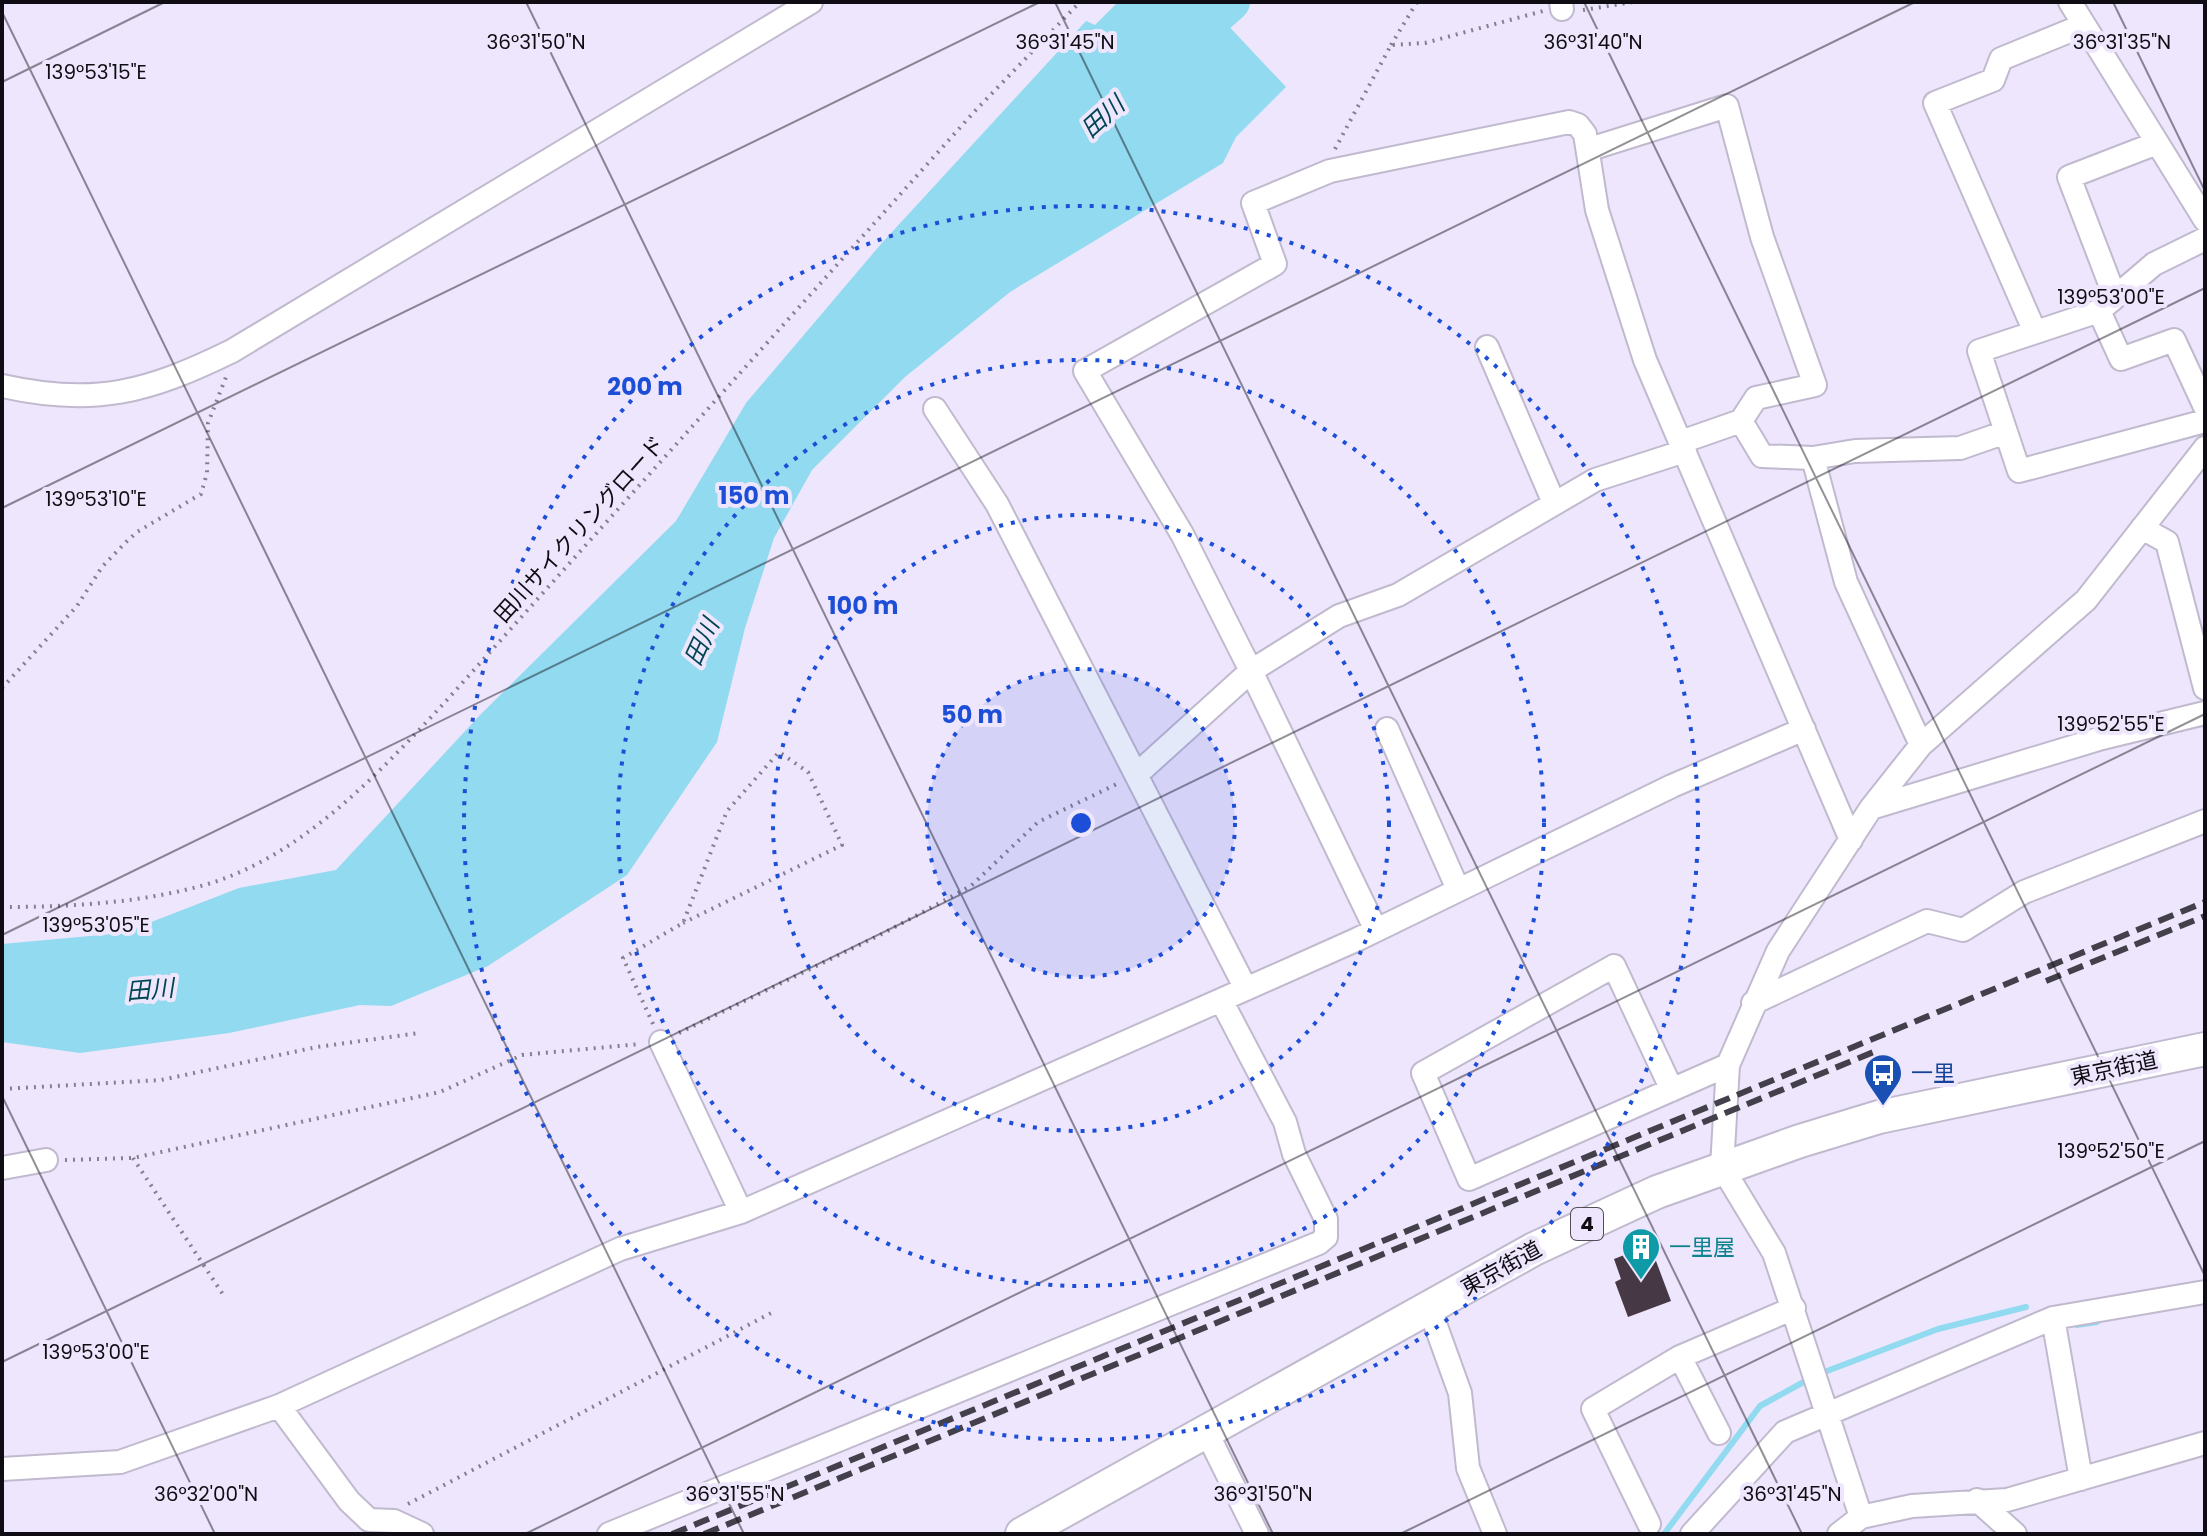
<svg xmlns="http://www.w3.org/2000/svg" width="2207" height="1536" viewBox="0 0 2207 1536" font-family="Poppins,'Noto Sans JP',sans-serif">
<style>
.water{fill:#91daef}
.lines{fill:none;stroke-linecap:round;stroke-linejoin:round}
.stream{stroke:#91daef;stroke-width:6}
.river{stroke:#91daef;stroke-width:38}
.building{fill:#473846}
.minor-casing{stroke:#c1bacf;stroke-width:26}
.highway-casing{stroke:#c1bacf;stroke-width:36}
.path{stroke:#85808f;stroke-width:4;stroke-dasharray:2 6;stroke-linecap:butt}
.minor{stroke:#fff;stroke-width:22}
.highway{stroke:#fff;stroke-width:32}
.rail{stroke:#44404b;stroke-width:6;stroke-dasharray:16 8;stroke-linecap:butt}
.ticks{fill:none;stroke:#0f0c13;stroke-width:2;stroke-opacity:0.45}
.ring{fill:none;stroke:#1d4ed8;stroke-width:4;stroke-dasharray:4 8}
.labels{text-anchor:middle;stroke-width:8;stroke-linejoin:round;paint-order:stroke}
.shield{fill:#ede6fc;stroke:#524d59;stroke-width:2}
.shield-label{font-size:20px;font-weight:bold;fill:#0f0c13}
.street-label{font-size:22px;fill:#0f0c13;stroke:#ede6fc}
.transit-label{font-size:22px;fill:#164399;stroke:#ede6fc;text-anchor:start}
.culture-label{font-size:22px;fill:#0d838f;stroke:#ede6fc;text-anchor:start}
.water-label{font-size:24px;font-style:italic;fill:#004554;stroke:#ede6fc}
.ticks-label{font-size:20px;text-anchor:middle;fill:#0f0c13;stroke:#ede6fc;stroke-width:8;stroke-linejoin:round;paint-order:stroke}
.centre{fill:#1d4ed8;stroke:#ede6fc;stroke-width:4}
.ring-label{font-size:24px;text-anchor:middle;font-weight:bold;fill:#1d4ed8;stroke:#ede6fc;stroke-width:8;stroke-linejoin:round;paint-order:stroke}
</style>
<rect width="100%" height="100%" fill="#ede6fc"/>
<path class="water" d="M 1118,2 L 1206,2 L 1286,87 L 1236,137 L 1223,163 L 1010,292 L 905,377 L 812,470 L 774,538 L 745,628 L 717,742 L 627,875 L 488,966 L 391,1006 L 360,1005 L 229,1033 L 80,1053 L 2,1042 L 2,944 L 123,933 L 239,888 L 336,870 L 481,714 L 676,521 L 746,403 L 881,244 L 1086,21 L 1095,25 Z"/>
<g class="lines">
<path class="stream" d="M 2077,1325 L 2097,1322
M 1819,1374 L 1938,1329 L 2026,1307
M 1664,1534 L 1760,1406 L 1809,1379"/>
<path class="river" d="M 1179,48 L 1231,2"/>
</g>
<path class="building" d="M 1650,1245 L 1671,1301 L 1628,1317 L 1615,1282 L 1621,1279 L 1614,1259 Z"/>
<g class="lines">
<defs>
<path id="minor" d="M 1561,2 L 1562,9
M 2070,2 L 2205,220
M 1590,149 L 1727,106 L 1762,237 L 1815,385 L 1756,398 L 1741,421 L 1681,442
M 2205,239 L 2154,264 L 2099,311 L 2121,359 L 2174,340 L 2205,407
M 2115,297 L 2069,177 L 2157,143
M 2099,311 L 1979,351 L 2019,471 L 2205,421
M 2035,332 L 1935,103 L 1993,80 L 2001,59 L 2084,25
M 1487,347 L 1554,503
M 2,386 C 95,407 148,392 232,351 L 811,2
M 935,409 L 997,504 L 1246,989
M 1741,421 L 1762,456 L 1813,458 L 1855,451 L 1960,448 L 2006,432
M 1813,458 L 1846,582 L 1921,745
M 2142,528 L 2167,542 L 2205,688
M 1387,729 L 1457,887
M 1136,775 L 1251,671 L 1182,534 L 1085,371 L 1275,264 L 1253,203 L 1330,171 L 1569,122 L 1578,125 L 1585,134 L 1597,210 L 1645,360 L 1851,840
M 1871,808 L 2102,738 L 2205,713
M 1375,928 L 1251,671 L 1339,616 L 1398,595 L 1595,480 L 1685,451
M 1753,1003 L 1927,921 L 1963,930 L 2024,892 L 2205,821
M 661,1042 L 741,1212
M 1672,1090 L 1614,966 L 1423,1073 L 1469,1179 L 1728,1065
M 2,1168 L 46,1160
M 1429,1307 L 1460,1393 L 1468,1468 L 1495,1534
M 2053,1318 L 2205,1292
M 1680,1357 L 1719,1433
M 279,1406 L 349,1501 L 369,1520 L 394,1521 L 422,1534
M 1206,1431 L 1257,1534
M 2,1469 L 120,1462 L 279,1406 L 620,1249 L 741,1212 L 1221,1000 L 1358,939 L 1672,786 L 1804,729
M 1977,1500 L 2015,1534
M 1861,1517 L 1912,1506 L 2007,1500 L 2205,1443
M 1649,1524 L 1593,1409 L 1680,1357 L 1794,1308
M 609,1534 L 1319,1243 L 1326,1237 L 1326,1219 L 1294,1154 L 1285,1122 L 1221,1000
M 1692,1534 L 1785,1432 L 2053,1318 L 2081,1479
M 1839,1534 L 1861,1517 L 1774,1253 L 1722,1167 L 1728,1065 L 1778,951 L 1871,808 L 1921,745 L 2086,600 L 2205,448"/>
<path id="highway" d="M 1022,1534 L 1534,1249 L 1657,1192 L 1800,1141 L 1879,1117 L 2205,1049"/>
</defs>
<use href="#minor" class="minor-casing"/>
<use href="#highway" class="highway-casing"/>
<path class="path" d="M 1583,10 L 1633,2
M 1391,45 L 1417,2
M 1335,149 L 1391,45 L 1425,43 L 1543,11
M 2,688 L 77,606 L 102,567 L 125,543 L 137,532 L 201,494 L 207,473 L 208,423 L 226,377
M 2,907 C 70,907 142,903 208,884 C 304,855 381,771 447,700 L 974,112 L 1080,2
M 653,1024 L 623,958 L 683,923 L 727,811 L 779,752 L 808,772 L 842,845 L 683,923
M 679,1033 L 882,934 L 971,886 L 1038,822 L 1117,784
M 2,1089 L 161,1080 L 317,1047 L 419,1033
M 133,1158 L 224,1296
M 65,1160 L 133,1158 L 440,1092 L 522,1055 L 640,1044
M 408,1504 L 775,1311"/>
<use href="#minor" class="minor"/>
<use href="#highway" class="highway"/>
<path class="rail" d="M 2046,981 L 2205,916
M 672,1534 L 2205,902
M 704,1534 L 1876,1051"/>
</g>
<path class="ticks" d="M 526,2 L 1273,1534M 1055,2 L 1802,1534M 1584,2 L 2205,1276M 2113,2 L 2205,191M 2,12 L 744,1534M 2,82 L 165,2M 2,508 L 1040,2M 2,935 L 1915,2M 2,1096 L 215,1534M 2,1362 L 2205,288M 525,1534 L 2205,714M 1400,1534 L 2205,1141"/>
<circle cx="1081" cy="823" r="154" fill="#1d4ed8" fill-opacity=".12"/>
<g class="ring">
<circle cx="1081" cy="823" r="154"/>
<circle cx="1081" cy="823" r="308"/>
<circle cx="1081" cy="823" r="463"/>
<circle cx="1081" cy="823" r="617"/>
</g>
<defs>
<symbol id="bus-pin" viewBox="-11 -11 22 30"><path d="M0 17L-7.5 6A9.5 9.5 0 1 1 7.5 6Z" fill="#1a4fb4" stroke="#ede6fc"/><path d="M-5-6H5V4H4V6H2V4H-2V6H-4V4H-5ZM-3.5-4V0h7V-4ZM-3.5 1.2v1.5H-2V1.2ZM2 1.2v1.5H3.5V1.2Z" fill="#fff"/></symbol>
<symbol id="building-pin" viewBox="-11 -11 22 30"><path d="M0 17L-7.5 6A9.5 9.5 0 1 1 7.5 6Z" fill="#0f9aa8" stroke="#ede6fc"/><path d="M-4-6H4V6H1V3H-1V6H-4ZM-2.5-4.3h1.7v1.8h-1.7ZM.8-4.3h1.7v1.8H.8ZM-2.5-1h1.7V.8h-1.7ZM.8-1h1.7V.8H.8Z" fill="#fff"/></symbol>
</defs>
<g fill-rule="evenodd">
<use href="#bus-pin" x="1861" y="1051" width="44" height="60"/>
<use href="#building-pin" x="1619" y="1225" width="44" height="60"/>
</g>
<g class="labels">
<rect class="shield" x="1571" y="1208" width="32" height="32" rx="6"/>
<g class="shield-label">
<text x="1587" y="1231">4</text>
</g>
<g class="street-label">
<text transform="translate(579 529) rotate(-48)" y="8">田川サイクリングロード</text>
<text transform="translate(2114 1068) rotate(-12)" y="8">東京街道</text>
<text transform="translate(1501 1268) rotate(-29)" y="8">東京街道</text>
</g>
<g class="transit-label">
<text x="1911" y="1081">一里</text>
</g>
<g class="culture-label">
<text x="1669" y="1255">一里屋</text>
</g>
<g class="water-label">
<text transform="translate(1103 117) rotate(-42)" y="8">田川</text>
<text transform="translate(702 642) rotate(-65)" y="8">田川</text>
<text transform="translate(150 990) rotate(-5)" y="8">田川</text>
</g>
</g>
<g class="ticks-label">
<text x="536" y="49">36°31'50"N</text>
<text x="1065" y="49">36°31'45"N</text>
<text x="2122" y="49">36°31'35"N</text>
<text x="1593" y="49">36°31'40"N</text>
<text x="96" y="79">139°53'15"E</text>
<text x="2111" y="304">139°53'00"E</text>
<text x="96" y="506">139°53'10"E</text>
<text x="2111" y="731">139°52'55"E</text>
<text x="96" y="932">139°53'05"E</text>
<text x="2111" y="1158">139°52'50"E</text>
<text x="96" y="1359">139°53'00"E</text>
<text x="206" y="1501">36°32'00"N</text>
<text x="735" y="1501">36°31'55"N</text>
<text x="1263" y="1501">36°31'50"N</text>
<text x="1792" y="1501">36°31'45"N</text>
</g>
<circle cx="1081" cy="823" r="12" class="centre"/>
<g class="ring-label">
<text x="645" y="395">200 m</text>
<text x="754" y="504">150 m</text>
<text x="863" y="614">100 m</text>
<text x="972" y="723">50 m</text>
</g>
<rect width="2207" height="1536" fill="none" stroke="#0f0c13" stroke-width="8"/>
</svg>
